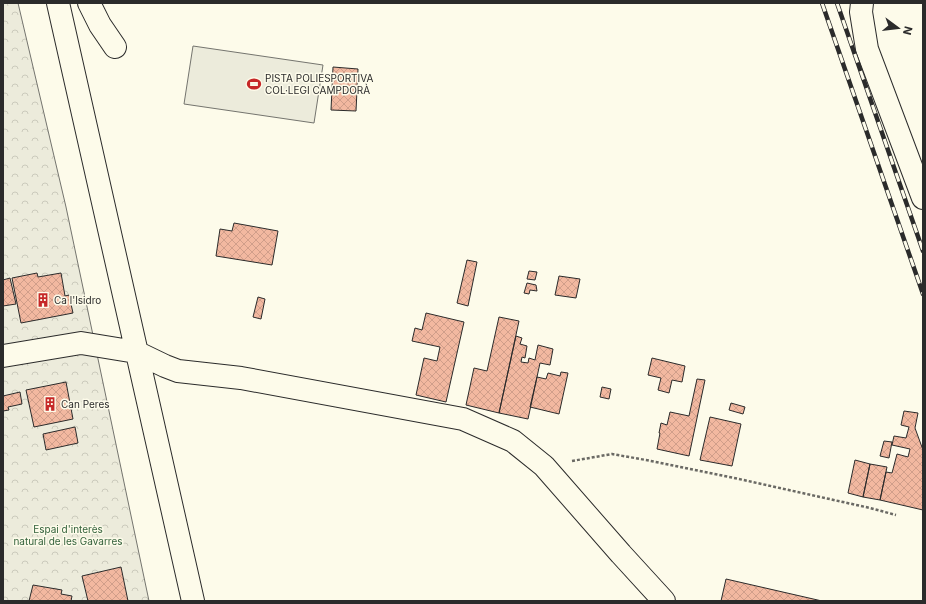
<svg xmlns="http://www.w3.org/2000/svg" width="926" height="604" viewBox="0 0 926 604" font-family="Inter,sans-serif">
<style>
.forest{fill:url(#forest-crowns);stroke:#74746e}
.garden{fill:#ecebdb;stroke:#74746e}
.building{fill:url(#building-cross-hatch);stroke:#2b2b2b}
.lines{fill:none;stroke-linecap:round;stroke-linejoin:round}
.minor-casing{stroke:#2b2b2b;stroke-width:24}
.path{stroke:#6a6964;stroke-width:2.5;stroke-dasharray:3 2;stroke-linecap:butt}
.minor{stroke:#fdfbea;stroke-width:22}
.rail-casing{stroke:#2b2b2b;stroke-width:4.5}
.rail{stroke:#fdfbea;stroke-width:3;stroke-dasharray:9;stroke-linecap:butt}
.labels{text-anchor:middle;stroke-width:3;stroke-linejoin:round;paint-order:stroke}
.poi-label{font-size:10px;fill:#2b2b2b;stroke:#fdfbea;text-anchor:start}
.park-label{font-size:10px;fill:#34623c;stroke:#fdfbea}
</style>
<defs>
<pattern id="forest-crowns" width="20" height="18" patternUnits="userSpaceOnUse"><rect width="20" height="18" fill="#ecebdb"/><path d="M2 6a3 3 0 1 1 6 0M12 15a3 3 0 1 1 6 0" fill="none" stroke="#cbcabc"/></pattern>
<pattern id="building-cross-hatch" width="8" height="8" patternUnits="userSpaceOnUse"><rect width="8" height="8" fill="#f2b8a0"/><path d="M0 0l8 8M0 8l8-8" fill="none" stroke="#d09e8a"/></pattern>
</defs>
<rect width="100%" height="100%" fill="#fdfbea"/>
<path class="forest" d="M 3,3 L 18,3 L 66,207 L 149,601 L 3,601 Z"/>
<path class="garden" d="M 193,46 L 323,65 L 314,123 L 184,104 Z"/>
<path class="building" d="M 333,67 L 358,69 L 356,111 L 331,110 Z
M 234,223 L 278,231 L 272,265 L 216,256 L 220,229 L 232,231 Z
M 467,260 L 477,262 L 468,306 L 457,303 Z
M 529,271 L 537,272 L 535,280 L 527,279 Z
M 37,273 L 38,277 L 61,273 L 65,296 L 69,295 L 73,313 L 21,323 L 12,278 Z
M 559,276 L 580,279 L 576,298 L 555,295 Z
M 10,278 L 16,304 L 3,306 L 3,280 Z
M 527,283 L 536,285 L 537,291 L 530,290 L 529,294 L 524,293 Z
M 258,297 L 265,299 L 261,319 L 253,317 Z
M 426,313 L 464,322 L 446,402 L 416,395 L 424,358 L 437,361 L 440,347 L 412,341 L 415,328 L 422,330 Z
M 499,317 L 519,321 L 499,413 L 466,405 L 474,368 L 487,371 Z
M 516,336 L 522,338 L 520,344 L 527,346 L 525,358 L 522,357 L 521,362 L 528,363 L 529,358 L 535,360 L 538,345 L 553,349 L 550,365 L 540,363 L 528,419 L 499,413 Z
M 652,358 L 685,366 L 682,382 L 672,380 L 669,393 L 658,390 L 661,378 L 648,375 Z
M 561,372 L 568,373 L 559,414 L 530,407 L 537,377 L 546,379 L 548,373 L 560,376 Z
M 697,379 L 705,380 L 689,456 L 657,449 L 660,433 L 659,433 L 661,423 L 667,425 L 670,412 L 689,416 Z
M 66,382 L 73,419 L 34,427 L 26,390 Z
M 602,387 L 611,389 L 609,399 L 600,397 Z
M 20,392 L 22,404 L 8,407 L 9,410 L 3,411 L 3,396 Z
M 731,403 L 745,407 L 743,414 L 729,410 Z
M 904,411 L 918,413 L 915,428 L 923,450 L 923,510 L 880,500 L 886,472 L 892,473 L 897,454 L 908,457 L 910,449 L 892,445 L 894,436 L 906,438 L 909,427 L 901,425 Z
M 710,417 L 741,424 L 732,466 L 700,460 Z
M 75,427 L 78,443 L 46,450 L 43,434 Z
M 884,441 L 892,442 L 889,458 L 880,456 Z
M 855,460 L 870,464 L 863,497 L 848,493 Z
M 870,464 L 887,467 L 880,500 L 863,497 Z
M 121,567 L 128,601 L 88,601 L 82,576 Z
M 726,579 L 822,601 L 721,601 Z
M 33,585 L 62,590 L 61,594 L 72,596 L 71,601 L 29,601 Z"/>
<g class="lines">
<defs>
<path id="minor" d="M 58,3 L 193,601
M 89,3 L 100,25 L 115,47
M 862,3 L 861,12 L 867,49 L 923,198
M 3,356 L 81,343 L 136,352 L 165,366 L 178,371 L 241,378 L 463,419 L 513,441 L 544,466 L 621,554 L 664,601"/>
</defs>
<use href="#minor" class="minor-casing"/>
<path class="path" d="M 572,461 L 612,454 L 646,460 L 739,479 L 870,508 L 896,515"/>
<use href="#minor" class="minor"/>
<defs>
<path id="rail" d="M 822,3 L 923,294
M 837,3 L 923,251"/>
</defs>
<use href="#rail" class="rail-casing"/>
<use href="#rail" class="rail"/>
</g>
<defs>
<symbol id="stadium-bare" viewBox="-9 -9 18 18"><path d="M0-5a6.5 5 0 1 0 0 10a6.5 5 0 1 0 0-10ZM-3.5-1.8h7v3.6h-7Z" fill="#c62828" stroke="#fdfbea" stroke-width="2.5" paint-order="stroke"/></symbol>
<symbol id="building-bare" viewBox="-9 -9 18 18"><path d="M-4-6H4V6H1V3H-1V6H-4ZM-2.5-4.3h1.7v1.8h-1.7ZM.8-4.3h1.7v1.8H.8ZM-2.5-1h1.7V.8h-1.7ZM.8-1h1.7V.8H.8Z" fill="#c62828" stroke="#fdfbea" stroke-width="2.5" paint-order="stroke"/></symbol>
</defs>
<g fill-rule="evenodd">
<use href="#stadium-bare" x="244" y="74" width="20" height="20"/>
<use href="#building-bare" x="33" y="290" width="20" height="20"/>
<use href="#building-bare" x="40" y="394" width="20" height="20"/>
</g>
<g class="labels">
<g class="poi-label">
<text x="265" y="82">PISTA POLIESPORTIVA<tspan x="265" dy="12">COL·LEGI CAMPDORÀ</tspan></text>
<text x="54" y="304">Ca l'Isidro</text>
<text x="61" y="408">Can Peres</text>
</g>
<g class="park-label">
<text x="68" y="533">Espai d'interès<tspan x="68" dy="12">natural de les Gavarres</tspan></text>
</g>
</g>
<rect width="926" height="604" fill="none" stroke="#2b2b2b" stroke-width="8"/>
<g transform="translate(898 28) rotate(105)" stroke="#fdfbea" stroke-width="3" paint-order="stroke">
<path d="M0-3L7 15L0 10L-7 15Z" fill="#2b2b2b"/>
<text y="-6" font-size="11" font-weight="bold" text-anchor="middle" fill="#2b2b2b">N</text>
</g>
</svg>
